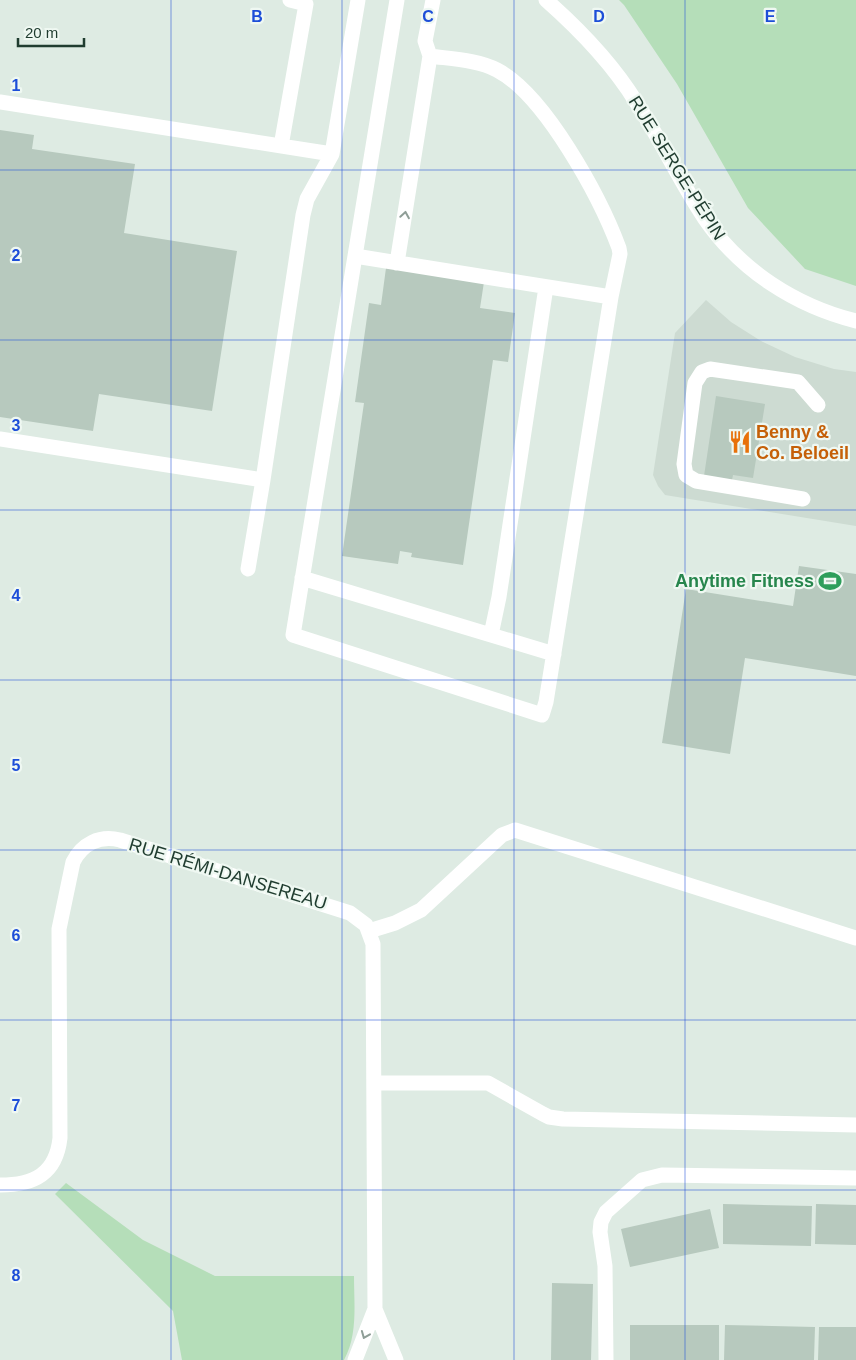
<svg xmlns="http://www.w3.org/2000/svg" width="856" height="1360" viewBox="0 0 856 1360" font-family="Arial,sans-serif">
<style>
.built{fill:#cddbd2}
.green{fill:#b5deb9}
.building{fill:#b7c9be}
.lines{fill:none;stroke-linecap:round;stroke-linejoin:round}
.minor{stroke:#fff;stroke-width:15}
.oneway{stroke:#8f9e97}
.grid{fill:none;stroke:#1d4ed8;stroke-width:1;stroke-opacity:0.55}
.labels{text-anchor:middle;stroke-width:4.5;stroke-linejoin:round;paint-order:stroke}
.street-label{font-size:18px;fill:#1f3c2f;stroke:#eff8f2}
.food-label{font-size:18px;font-weight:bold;fill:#c56008;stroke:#eff8f2;text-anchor:start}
.leisure-label{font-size:18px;font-weight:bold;fill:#27864d;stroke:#eff8f2;text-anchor:end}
.grid-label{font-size:16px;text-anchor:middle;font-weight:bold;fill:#1d4ed8;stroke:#eff8f2;stroke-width:4.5;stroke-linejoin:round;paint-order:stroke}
</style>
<rect width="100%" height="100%" fill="#deebe3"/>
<path class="built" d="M 706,300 L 731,322 L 761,341 L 795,357 L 834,369 L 856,372 L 856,526 L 665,495 L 658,486 L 653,475 L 675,333 Z"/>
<path class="green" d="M 619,0 L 856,0 L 856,286 L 805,269 L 748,208 L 677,84 L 624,5 Z
M 66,1183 L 143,1240 L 215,1276 L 354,1276 C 354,1304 358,1335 344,1360 L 182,1360 L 173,1311 L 55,1194 Z"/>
<path class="building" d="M 0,130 L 34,135 L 32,149 L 135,164 L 124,233 L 237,251 L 212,411 L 99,394 L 93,431 L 0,417 Z
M 386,268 L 484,282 L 480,308 L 515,313 L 508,362 L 493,360 L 463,565 L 411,557 L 412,553 L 400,551 L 398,564 L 342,556 L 364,403 L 355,402 L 369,303 L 381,305 Z
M 716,396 L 765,404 L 753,478 L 733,475 L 732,480 L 704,476 Z
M 799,566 L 856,574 L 856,676 L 745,658 L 730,754 L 662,743 L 686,589 L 793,606 Z
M 723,1204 L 812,1206 L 811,1246 L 723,1244 Z
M 816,1204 L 856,1205 L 856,1245 L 815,1244 Z
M 710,1209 L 719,1248 L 630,1267 L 621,1229 Z
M 552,1283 L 593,1284 L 591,1360 L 551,1360 Z
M 630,1325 L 719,1325 L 719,1360 L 630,1360 Z
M 725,1325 L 815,1327 L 814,1360 L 724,1360 Z
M 819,1327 L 856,1327 L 856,1360 L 818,1360 Z"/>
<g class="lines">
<path class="minor" d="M 397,0 L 355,256 L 611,297 L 620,254 L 619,248 C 600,197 545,95 497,70 C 478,60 452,59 430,56
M 546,0 C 580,30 612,63 636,102 C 661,140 680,182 705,219 C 741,271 796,306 856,321
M 0,102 L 332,154 L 358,0
M 281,146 L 306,4 L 290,0
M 355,256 L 293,635 L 542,715 L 546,702 L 611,297
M 397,263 L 430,56 L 425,41 L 433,0
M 0,439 L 263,480 L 303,215 L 307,199 L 332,154
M 803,499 L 696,481 L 686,475 L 684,464 L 695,383 L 702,372 L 710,369 L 798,382 L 818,405
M 248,569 L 263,480
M 302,578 L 554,654
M 491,635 L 499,597 L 546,287
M 369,931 L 395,923 L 421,910 L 502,835 L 515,830 L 856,938
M 374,1083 L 488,1083 L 543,1114 L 549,1117 L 563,1119 L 856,1125
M 0,1185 C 34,1185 56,1174 60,1138 L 59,929 L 73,862 C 82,844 99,835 120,840 L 350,913 L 366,925 L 373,944 L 375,1309 L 396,1360
M 355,1360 L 375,1309
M 606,1360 L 605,1266 L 600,1232 L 601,1222 L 606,1212 L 642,1180 L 662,1175 L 856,1178"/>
</g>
<defs><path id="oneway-chevron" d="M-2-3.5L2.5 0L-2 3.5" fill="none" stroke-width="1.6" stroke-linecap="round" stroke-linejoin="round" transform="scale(1.25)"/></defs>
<g class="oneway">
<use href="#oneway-chevron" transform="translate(405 215) rotate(-81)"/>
<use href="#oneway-chevron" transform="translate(365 1335) rotate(112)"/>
</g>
<path class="grid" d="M 171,0 L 171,1360M 342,0 L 342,1360M 514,0 L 514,1360M 685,0 L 685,1360M 0,170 L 856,170M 0,340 L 856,340M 0,510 L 856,510M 0,680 L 856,680M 0,850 L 856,850M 0,1020 L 856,1020M 0,1190 L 856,1190"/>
<defs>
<symbol id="restaurant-bare" viewBox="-9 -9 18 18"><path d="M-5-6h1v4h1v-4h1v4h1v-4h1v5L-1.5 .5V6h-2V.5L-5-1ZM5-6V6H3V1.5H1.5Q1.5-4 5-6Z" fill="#e8710a" stroke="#eff8f2" stroke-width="2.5" paint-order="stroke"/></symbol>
<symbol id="stadium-bare" viewBox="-9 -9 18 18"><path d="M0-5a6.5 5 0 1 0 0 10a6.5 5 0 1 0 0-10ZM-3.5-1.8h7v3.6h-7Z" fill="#2e9e5b" stroke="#eff8f2" stroke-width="2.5" paint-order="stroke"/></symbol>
</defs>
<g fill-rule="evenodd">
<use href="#restaurant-bare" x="724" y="426" width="32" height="32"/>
<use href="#stadium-bare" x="814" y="565" width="32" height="32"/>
</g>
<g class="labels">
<g class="street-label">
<text transform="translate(677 168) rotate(58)" y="6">RUE SERGE-PÉPIN</text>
<text transform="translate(228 874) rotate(17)" y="6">RUE RÉMI-DANSEREAU</text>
</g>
<g class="food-label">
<text x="756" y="438">Benny &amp;<tspan x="756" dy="21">Co. Beloeil</tspan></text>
</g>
<g class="leisure-label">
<text x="814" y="587">Anytime Fitness</text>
</g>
</g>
<g class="grid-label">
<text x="257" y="22">B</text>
<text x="428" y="22">C</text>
<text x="599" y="22">D</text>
<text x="770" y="22">E</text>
<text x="16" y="91">1</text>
<text x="16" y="261">2</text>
<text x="16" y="431">3</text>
<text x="16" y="601">4</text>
<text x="16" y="771">5</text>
<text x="16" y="941">6</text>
<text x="16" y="1111">7</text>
<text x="16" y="1281">8</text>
</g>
<path d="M18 38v8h66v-8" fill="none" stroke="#1f3c2f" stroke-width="2.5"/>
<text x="25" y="38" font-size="15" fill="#1f3c2f" stroke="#eff8f2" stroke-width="4" paint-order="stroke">20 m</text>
</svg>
